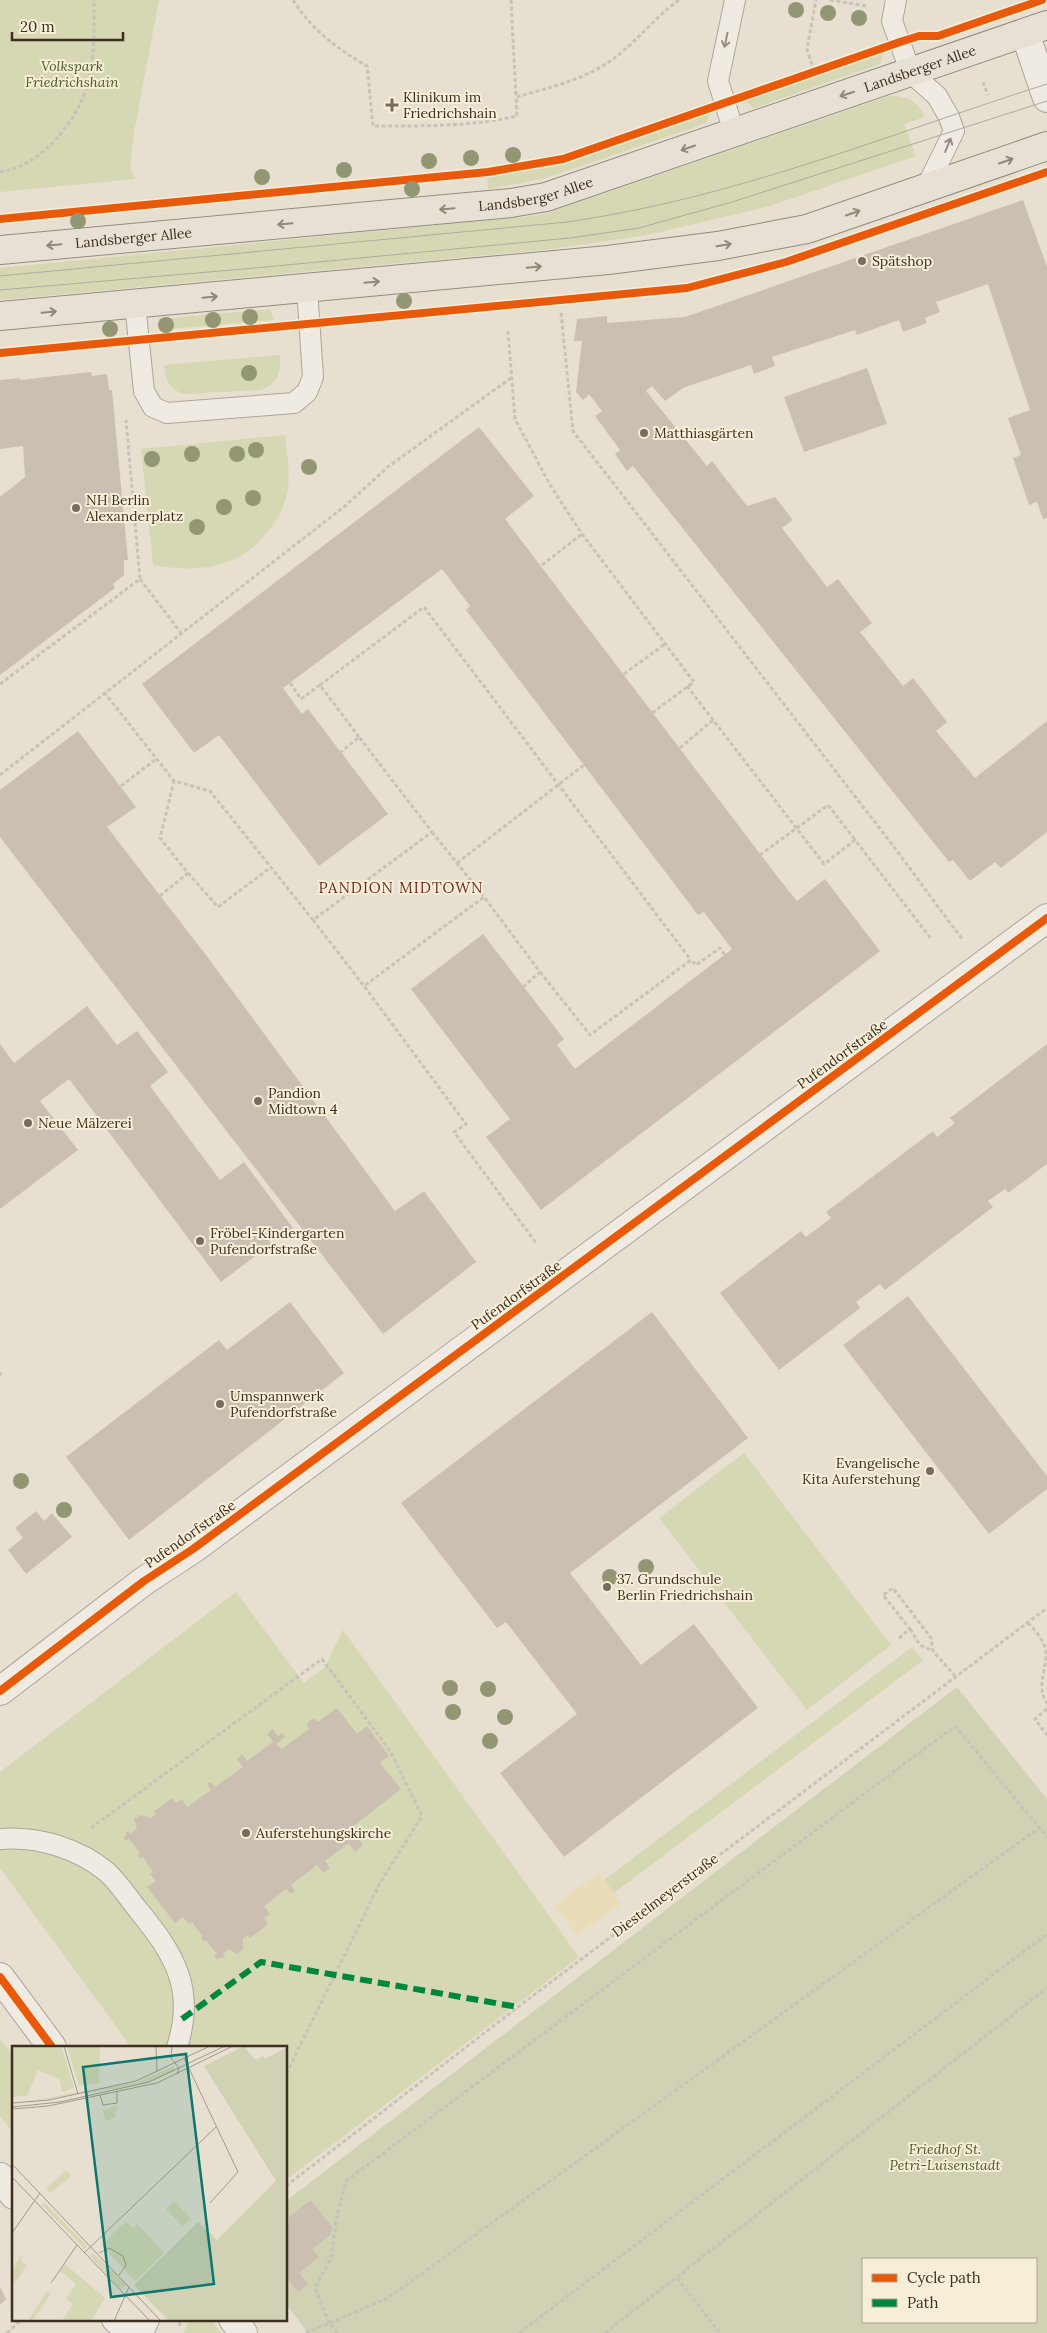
<svg xmlns="http://www.w3.org/2000/svg" width="1047" height="2333" viewBox="0 0 1047 2333" font-family="Lora,serif">
<style>
.green{fill:#d6d7b3}
.sand{fill:#eadcb9}
.cemetery{fill:#d1d1b3;fill-rule:evenodd}
.building{fill:#cbbfb2}
.lines{fill:none;stroke-linecap:round;stroke-linejoin:round}
.service-casing{stroke:#ada599;stroke-width:22}
.minor-casing{stroke:#ada599;stroke-width:30}
.tertiary-casing{stroke:#ada599;stroke-width:30}
.primary-casing{stroke:#928b80;stroke-width:30}
.path{stroke:#c8c2b9;stroke-width:3;stroke-dasharray:4 2.5;stroke-linecap:butt}
.service{stroke:#efebe3;stroke-width:20}
.minor{stroke:#efebe3;stroke-width:28}
.tertiary{stroke:#efebe3;stroke-width:28}
.primary{stroke:#e6e1d4;stroke-width:28}
.tram{stroke:#afaaa2;stroke-width:1}
.quiet{stroke:#00873e;stroke-width:6;stroke-dasharray:12 6;stroke-linecap:butt}
.cycleway-casing{stroke:#f7eed8;stroke-width:11}
.cycleway{stroke:#e8590c;stroke-width:8}
.tree{fill:#929673}
.oneway{stroke:#968c82}
.oneway2{stroke:#92887a}
.poi-dot{fill:#786c5e;stroke:#f7eed8;stroke-width:2}
.labels{text-anchor:middle;stroke-width:4;stroke-linejoin:round;paint-order:stroke}
.park-label{font-size:14px;font-style:italic;fill:#4d5a26;stroke:#f7eed8}
.street-label{font-size:14px;fill:#3d2e20;stroke:#f7eed8}
.poi-label{font-size:14px;fill:#3d2e20;stroke:#f7eed8;text-anchor:start}
.neighbourhood-label{font-size:15px;letter-spacing:1px;fill:#6b2e1e;stroke:#f7eed8}
.inset-road{fill:none;stroke:#a3998a;stroke-width:1}
.view{fill:#0f766e;fill-opacity:0.15;stroke:#0f766e;stroke-width:2.5}
.inset-edge{fill:none;stroke:#3d2e20;stroke-width:2.5}
</style>
<rect width="100%" height="100%" fill="#e7e0d1"/>
<path class="green" d="M 0,0 L 159,0 L 134,132 L 130,168 L 136,179 L 0,192 Z
M 884,52 L 880,64 L 754,108 L 743,100 Z
M 889,96 C 906,95 918,101 925,117 L 904,124 L 916,156 L 770,206 L 647,235 L 552,249 L 0,300 L 0,268 L 541,215 Z
M 710,112 L 707,123 L 543,179 L 488,189 L 487,178 L 562,163 Z
M 270,309 L 274,320 L 159,330 L 159,319 Z
M 280,355 C 281,372 279,383 261,390 L 184,394 C 169,389 165,379 164,365 Z
M 285,435 C 287,452 290,471 288,488 C 286,504 279,517 269,530 C 241,569 197,573 153,565 L 141,449 Z
M 744,1453 L 891,1645 L 807,1710 L 659,1518 Z
M 236,1592 L 304,1683 L 325,1667 L 343,1630 L 579,1957 L 286,2180 L 286,2047 L 131,2047 L 0,1868 L 0,1772 Z
M 912,1647 L 923,1660 L 614,1893 L 604,1880 Z
M 0,2039 L 14,2057 L 14,2134 L 0,2116 Z
M 189,2319 L 211,2319 L 221,2333 L 184,2333 Z"/>
<path class="sand" d="M 599,1873 L 621,1904 L 576,1935 L 554,1905 Z"/>
<path class="cemetery" d="M 957,1687 L 1047,1799 L 1047,2333 L 308,2333 L 286,2304 L 286,2201 ZM 863,2259 L 1036,2259 L 1036,2322 L 863,2322 Z"/>
<path class="building" d="M 1023,200 L 1047,267 L 1047,518 L 1043,519 L 1037,502 L 1029,505 L 1013,458 L 1021,455 L 1008,418 L 1030,410 L 988,284 L 936,302 L 940,312 L 925,318 L 927,323 L 903,332 L 899,320 L 857,335 L 855,330 L 772,357 L 775,366 L 754,374 L 751,365 L 683,388 L 665,401 L 652,386 L 646,391 L 707,466 L 712,461 L 747,506 L 775,497 L 793,520 L 782,528 L 827,587 L 838,579 L 872,623 L 860,632 L 903,686 L 913,678 L 947,722 L 936,731 L 975,778 L 1047,721 L 1047,832 L 1001,868 L 995,862 L 970,881 L 953,860 L 949,862 L 633,466 L 627,471 L 615,454 L 620,450 L 595,416 L 602,411 L 589,394 L 583,400 L 576,392 L 582,341 L 574,341 L 577,319 L 607,316 L 607,323 L 685,317 Z
M 867,368 L 887,424 L 804,452 L 784,397 Z
M 91,372 L 92,376 L 107,374 L 109,390 L 112,390 L 128,560 L 124,560 L 124,575 L 113,584 L 115,588 L 0,675 L 0,497 L 25,477 L 23,446 L 0,449 L 0,380 L 20,378 L 20,380 Z
M 479,427 L 534,496 L 505,519 L 780,880 L 797,901 L 825,879 L 880,951 L 541,1210 L 486,1137 L 510,1119 L 411,989 L 483,934 L 564,1039 L 557,1045 L 575,1069 L 732,949 L 704,912 L 698,915 L 466,610 L 470,606 L 442,569 L 283,688 L 302,714 L 308,709 L 388,814 L 319,866 L 219,735 L 194,753 L 142,684 Z
M 78,731 L 136,807 L 107,827 L 206,955 L 395,1211 L 424,1191 L 476,1262 L 383,1334 L 0,837 L 0,790 Z
M 87,1006 L 117,1045 L 137,1031 L 168,1072 L 150,1086 L 220,1180 L 244,1162 L 293,1228 L 284,1235 L 281,1230 L 268,1239 L 271,1244 L 221,1282 L 69,1079 L 40,1101 L 78,1150 L 0,1209 L 0,1044 L 14,1063 Z
M 1047,1044 L 1047,1164 L 1008,1193 L 1005,1189 L 988,1201 L 993,1207 L 885,1290 L 880,1284 L 856,1302 L 860,1308 L 779,1370 L 720,1293 L 801,1231 L 806,1237 L 831,1218 L 826,1212 L 933,1131 L 937,1137 L 955,1123 L 950,1118 Z
M 908,1296 L 1047,1476 L 1047,1489 L 989,1534 L 843,1345 Z
M 290,1302 L 344,1373 L 129,1540 L 66,1457 L 219,1340 L 227,1350 Z
M 652,1312 L 748,1438 L 570,1573 L 641,1665 L 694,1624 L 758,1708 L 564,1857 L 500,1773 L 577,1714 L 506,1622 L 497,1628 L 401,1503 Z
M 36,1511 L 44,1521 L 52,1513 L 72,1537 L 26,1574 L 8,1550 L 23,1538 L 15,1528 Z
M 337,1708 L 357,1734 L 367,1726 L 389,1756 L 380,1763 L 401,1789 L 347,1831 L 357,1829 L 362,1835 L 358,1838 L 363,1845 L 355,1852 L 349,1843 L 325,1861 L 330,1868 L 323,1873 L 317,1865 L 291,1885 L 295,1891 L 291,1894 L 286,1889 L 264,1906 L 270,1914 L 264,1918 L 268,1924 L 250,1938 L 248,1935 L 243,1939 L 243,1949 L 237,1954 L 229,1949 L 223,1954 L 225,1957 L 216,1959 L 214,1956 L 217,1954 L 206,1940 L 204,1942 L 201,1938 L 203,1937 L 192,1922 L 189,1924 L 183,1917 L 175,1923 L 147,1887 L 156,1881 L 150,1874 L 153,1872 L 142,1856 L 140,1859 L 137,1855 L 140,1853 L 129,1839 L 126,1841 L 124,1838 L 127,1835 L 125,1833 L 128,1831 L 130,1834 L 137,1828 L 134,1819 L 141,1815 L 151,1818 L 156,1814 L 154,1811 L 172,1798 L 176,1803 L 182,1799 L 187,1807 L 211,1790 L 207,1784 L 211,1782 L 215,1787 L 243,1767 L 237,1759 L 242,1754 L 247,1761 L 273,1742 L 267,1734 L 273,1729 L 278,1736 L 282,1733 L 285,1737 L 276,1744 L 282,1749 L 309,1729 L 307,1724 L 310,1720 L 315,1719 L 318,1722 Z
M 311,2200 L 332,2227 L 331,2234 L 312,2249 L 319,2257 L 299,2273 L 308,2284 L 298,2292 L 289,2281 L 286,2283 L 286,2215 L 288,2218 Z
M 0,2287 L 6,2299 L 0,2305 Z"/>
<g class="lines">
<defs>
<path id="service" d="M 896,0 L 892,21 L 911,73 L 937,96 L 949,117 L 954,131 L 926,188
M 734,132 L 718,81 L 735,0
M 135,304 L 144,391 L 153,407 L 167,413 L 294,403 L 307,392 L 313,377 L 307,288
M 0,1839 C 37,1836 78,1848 107,1872 C 119,1883 129,1899 139,1911 C 174,1954 196,1989 177,2047"/>
<path id="minor" d="M 1025,33 L 1047,98
M 0,1691 L 144,1581 L 193,1549 L 1047,918
M 139,2333 L 145,2319"/>
<path id="tertiary" d="M 0,1977 L 52,2047
M 0,2177 L 14,2195
M 116,2319 L 133,2333
M 233,2319 L 243,2333"/>
<g id="primary">
<path id="s1" d="M 0,250 L 511,203 L 546,197 L 1047,25"/>
<path d="M 0,316 L 608,260 L 718,246 L 807,229 L 1047,146"/>
</g>
</defs>
<use href="#service" class="service-casing"/>
<use href="#minor" class="minor-casing"/>
<use href="#tertiary" class="tertiary-casing"/>
<use href="#primary" class="primary-casing"/>
<path class="path" d="M 293,0 C 312,30 336,48 367,66 L 373,126 C 422,126 469,127 517,116 L 516,97 C 552,87 592,78 622,52 C 642,35 658,15 679,0
M 511,0 L 516,97
M 830,0 L 866,6
M 814,71 L 807,49 L 816,0
M 983,82 L 988,95
M 0,172 C 41,167 77,121 88,84 C 95,63 94,23 94,0
M 561,313 L 573,431 L 891,843 L 962,939
M 508,331 L 515,419 L 550,485 L 582,534 L 694,682 L 652,713
M 542,565 L 582,534
M 140,579 L 181,633
M 624,674 L 665,644
M 290,683 L 301,699 L 320,685 L 359,737
M 0,684 L 140,579 L 126,420
M 320,685 L 424,607 L 691,960
M 687,686 L 824,864 L 855,840 L 932,940
M 104,692 L 174,781 L 210,791 L 313,920 L 432,832 L 359,737 L 341,752
M 680,748 L 713,720
M 0,775 L 345,506 L 389,466 L 511,378
M 121,786 L 155,760
M 432,832 L 484,897
M 760,855 L 828,805 L 855,840
M 457,863 L 584,765
M 188,873 L 218,907 L 270,868
M 160,896 L 188,873 L 160,838 L 174,781
M 313,920 L 364,986
M 540,972 L 590,1035 L 691,960 L 696,965 L 720,948 L 725,955
M 523,987 L 540,972 L 484,897 L 364,986 L 466,1124 L 454,1132 L 536,1243
M 0,1372 L 0,1378
M 1028,1623 C 1036,1631 1045,1641 1046,1653 C 1046,1672 1036,1687 1047,1703
M 910,1629 L 920,1645 L 933,1651
M 899,1638 L 910,1629 L 883,1595 L 893,1588 L 931,1638 L 933,1651 L 956,1677
M 1047,1709 L 1035,1719 L 1047,1735
M 91,1828 L 322,1659 L 390,1751 L 422,1816 L 380,1883 L 286,2074
M 286,2186 L 518,2007 L 1047,1608
M 677,2278 L 720,2333
M 179,2326 L 182,2319
M 7,2333 L 22,2319
M 306,2333 L 388,2298 L 1039,1828
M 337,2333 L 329,2323 L 315,2288 L 331,2258 L 337,2216 L 346,2181 L 955,1726 L 1047,1837
M 519,2333 L 1047,1934
M 605,2333 L 1047,1988"/>
<use href="#service" class="service"/>
<use href="#minor" class="minor"/>
<use href="#tertiary" class="tertiary"/>
<use href="#primary" class="primary"/>
<path class="tram" d="M 0,276 L 567,222 C 736,198 886,135 1047,84
M 0,290 L 255,268 L 570,238 L 639,228 L 732,202 L 1047,101"/>
<path class="quiet" d="M 182,2019 L 261,1962 L 518,2007"/>
<defs>
<path id="cycleway" d="M 0,219 L 488,172 L 563,159 L 900,42 L 919,36 L 938,36 L 1042,0
M 0,353 L 687,288 L 786,262 L 1047,172
M 0,1691 L 144,1581 L 193,1549 L 1047,918
M 0,1977 L 52,2047"/>
</defs>
<use href="#cycleway" class="cycleway-casing"/>
<use href="#cycleway" class="cycleway"/>
</g>
<g class="tree">
<circle cx="796" cy="10" r="8"/>
<circle cx="828" cy="13" r="8"/>
<circle cx="859" cy="18" r="8"/>
<circle cx="513" cy="155" r="8"/>
<circle cx="471" cy="158" r="8"/>
<circle cx="429" cy="161" r="8"/>
<circle cx="344" cy="170" r="8"/>
<circle cx="262" cy="177" r="8"/>
<circle cx="412" cy="189" r="8"/>
<circle cx="78" cy="221" r="8"/>
<circle cx="404" cy="301" r="8"/>
<circle cx="250" cy="317" r="8"/>
<circle cx="213" cy="320" r="8"/>
<circle cx="166" cy="325" r="8"/>
<circle cx="110" cy="329" r="8"/>
<circle cx="249" cy="373" r="8"/>
<circle cx="256" cy="450" r="8"/>
<circle cx="192" cy="454" r="8"/>
<circle cx="237" cy="454" r="8"/>
<circle cx="152" cy="459" r="8"/>
<circle cx="309" cy="467" r="8"/>
<circle cx="253" cy="498" r="8"/>
<circle cx="224" cy="507" r="8"/>
<circle cx="197" cy="527" r="8"/>
<circle cx="21" cy="1481" r="8"/>
<circle cx="64" cy="1510" r="8"/>
<circle cx="646" cy="1567" r="8"/>
<circle cx="610" cy="1577" r="8"/>
<circle cx="450" cy="1688" r="8"/>
<circle cx="488" cy="1689" r="8"/>
<circle cx="453" cy="1712" r="8"/>
<circle cx="505" cy="1717" r="8"/>
<circle cx="490" cy="1741" r="8"/>
</g>
<defs><path id="oneway-shaft" d="M-6 0H5M1.5-3L5.5 0L1.5 3" fill="none" stroke-width="1.6" stroke-linecap="round" stroke-linejoin="round" transform="scale(1.25)"/></defs>
<g class="oneway">
<use href="#oneway-shaft" transform="translate(726 40) rotate(102)"/>
<use href="#oneway-shaft" transform="translate(948 145) rotate(-68)"/>
</g>
<g class="oneway2">
<use href="#oneway-shaft" transform="translate(847 94) rotate(162)"/>
<use href="#oneway-shaft" transform="translate(688 148) rotate(161)"/>
<use href="#oneway-shaft" transform="translate(1006 161) rotate(-19)"/>
<use href="#oneway-shaft" transform="translate(447 209) rotate(175)"/>
<use href="#oneway-shaft" transform="translate(853 213) rotate(-19)"/>
<use href="#oneway-shaft" transform="translate(285 224) rotate(175)"/>
<use href="#oneway-shaft" transform="translate(54 245) rotate(175)"/>
<use href="#oneway-shaft" transform="translate(724 245) rotate(-10)"/>
<use href="#oneway-shaft" transform="translate(534 267) rotate(-5)"/>
<use href="#oneway-shaft" transform="translate(372 282) rotate(-5)"/>
<use href="#oneway-shaft" transform="translate(210 297) rotate(-5)"/>
<use href="#oneway-shaft" transform="translate(49 312) rotate(-5)"/>
</g>
<g class="poi-dot">
<path d="M389.5 97.5h5v5h5v5h-5v5h-5v-5h-5v-5h5z"/>
<circle cx="862" cy="261" r="5"/>
<circle cx="644" cy="433" r="5"/>
<circle cx="76" cy="508" r="5"/>
<circle cx="258" cy="1101" r="5"/>
<circle cx="28" cy="1123" r="5"/>
<circle cx="200" cy="1241" r="5"/>
<circle cx="220" cy="1404" r="5"/>
<circle cx="930" cy="1471" r="5"/>
<circle cx="607" cy="1587" r="5"/>
<circle cx="246" cy="1833" r="5"/>
</g>
<g class="labels">
<g class="park-label">
<text x="72" y="71">Volkspark<tspan x="72" dy="16">Friedrichshain</tspan></text>
<text x="945" y="2154">Friedhof St.<tspan x="945" dy="16">Petri-Luisenstadt</tspan></text>
</g>
<g class="street-label">
<text dy="5" stroke="none"><textPath href="#s1" startOffset="944">Landsberger Allee</textPath></text>
<text dy="5" stroke="none"><textPath href="#s1" startOffset="539">Landsberger Allee</textPath></text>
<text dy="5" stroke="none"><textPath href="#s1" startOffset="134">Landsberger Allee</textPath></text>
<text transform="translate(842 1054) rotate(-36)" y="5">Pufendorfstraße</text>
<text transform="translate(516 1295) rotate(-36)" y="5">Pufendorfstraße</text>
<text transform="translate(190 1534) rotate(-35)" y="5">Pufendorfstraße</text>
<text transform="translate(665 1895) rotate(-37)" y="5">Diestelmeyerstraße</text>
</g>
<g class="poi-label">
<text x="403" y="102">Klinikum im<tspan x="403" dy="16">Friedrichshain</tspan></text>
<text x="872" y="266">Spätshop</text>
<text x="654" y="438">Matthiasgärten</text>
<text x="86" y="505">NH Berlin<tspan x="86" dy="16">Alexanderplatz</tspan></text>
<text x="268" y="1098">Pandion<tspan x="268" dy="16">Midtown 4</tspan></text>
<text x="38" y="1128">Neue Mälzerei</text>
<text x="210" y="1238">Fröbel-Kindergarten<tspan x="210" dy="16">Pufendorfstraße</tspan></text>
<text x="230" y="1401">Umspannwerk<tspan x="230" dy="16">Pufendorfstraße</tspan></text>
<text x="920" y="1468" text-anchor="end">Evangelische<tspan x="920" dy="16">Kita Auferstehung</tspan></text>
<text x="617" y="1584">37. Grundschule<tspan x="617" dy="16">Berlin Friedrichshain</tspan></text>
<text x="256" y="1838">Auferstehungskirche</text>
</g>
<g class="neighbourhood-label">
<text x="401" y="893">PANDION MIDTOWN</text>
</g>
</g>
<g transform="translate(12 2046)">
<rect width="275" height="275" fill="#e7e0d1"/>
<path d="M 0,0 L 49,0 L 62,42 L 50,46 L 48,34 L 26,24 L 15,50 L 0,51 ZM 55,0 L 88,0 L 87,37 L 67,40 ZM 162,20 L 163,25 L 129,39 L 0,58 L 126,36 ZM 105,60 L 103,72 L 93,75 L 91,64 ZM 54,124 L 59,130 L 38,147 L 34,143 ZM 162,155 L 179,172 L 171,180 L 154,163 ZM 32,156 L 75,200 L 73,203 L 30,159 ZM 114,175 L 121,183 L 125,177 L 152,207 L 123,235 L 89,199 ZM 81,207 L 114,238 L 109,244 L 78,210 ZM 10,208 L 9,215 L 15,219 L 0,241 L 0,223 ZM 53,218 L 93,252 L 79,275 L 50,275 L 61,258 L 54,253 L 64,238 L 48,225 ZM 35,245 L 39,248 L 20,275 L 16,275 Z" fill="#d6d7b3"/>
<path d="M 232,0 L 243,14 L 251,10 L 253,13 L 275,1 L 275,275 L 157,275 L 122,239 L 186,176 L 205,194 L 264,135 L 192,20 Z" fill="#d1d1b3"/>
<path class="inset-road" d="M 52,0 L 66,48M 144,0 L 145,25M 160,0 L 159,12 L 167,22 L 165,28M 172,12 L 226,126 L 198,157M 88,49 L 91,59 L 105,57 L 105,46M 0,57 L 37,54 L 124,35 L 198,0M 0,61 L 48,56 L 137,36 L 213,0M 0,63 L 36,60 L 145,37 L 221,0M 0,118 L 149,275M 0,131 L 138,275M 0,187 L 28,147M 72,207 L 204,81M 87,207 L 97,202 L 111,210 L 114,219 L 107,229M 39,237 L 65,199M 102,275 L 117,241"/>
<path class="view" d="M 174,8 L 202,238 L 99,251 L 71,21 Z"/>
<rect width="275" height="275" class="inset-edge"/>
</g>
<rect x="862" y="2258" width="175" height="65" fill="#f7eed8" stroke="#ada18e"/>
<rect x="872" y="2274" width="25" height="8" fill="#e8590c" stroke="#ada18e"/>
<text x="907" y="2283" font-size="15" fill="#3d2e20">Cycle path</text>
<rect x="872" y="2299" width="25" height="8" fill="#00873e" stroke="#ada18e"/>
<text x="907" y="2308" font-size="15" fill="#3d2e20">Path</text>
<path d="M12 32v8h111v-8" fill="none" stroke="#3d2e20" stroke-width="2.5"/>
<text x="20" y="32" font-size="15" fill="#3d2e20" stroke="#f7eed8" stroke-width="4" paint-order="stroke">20 m</text>
</svg>
